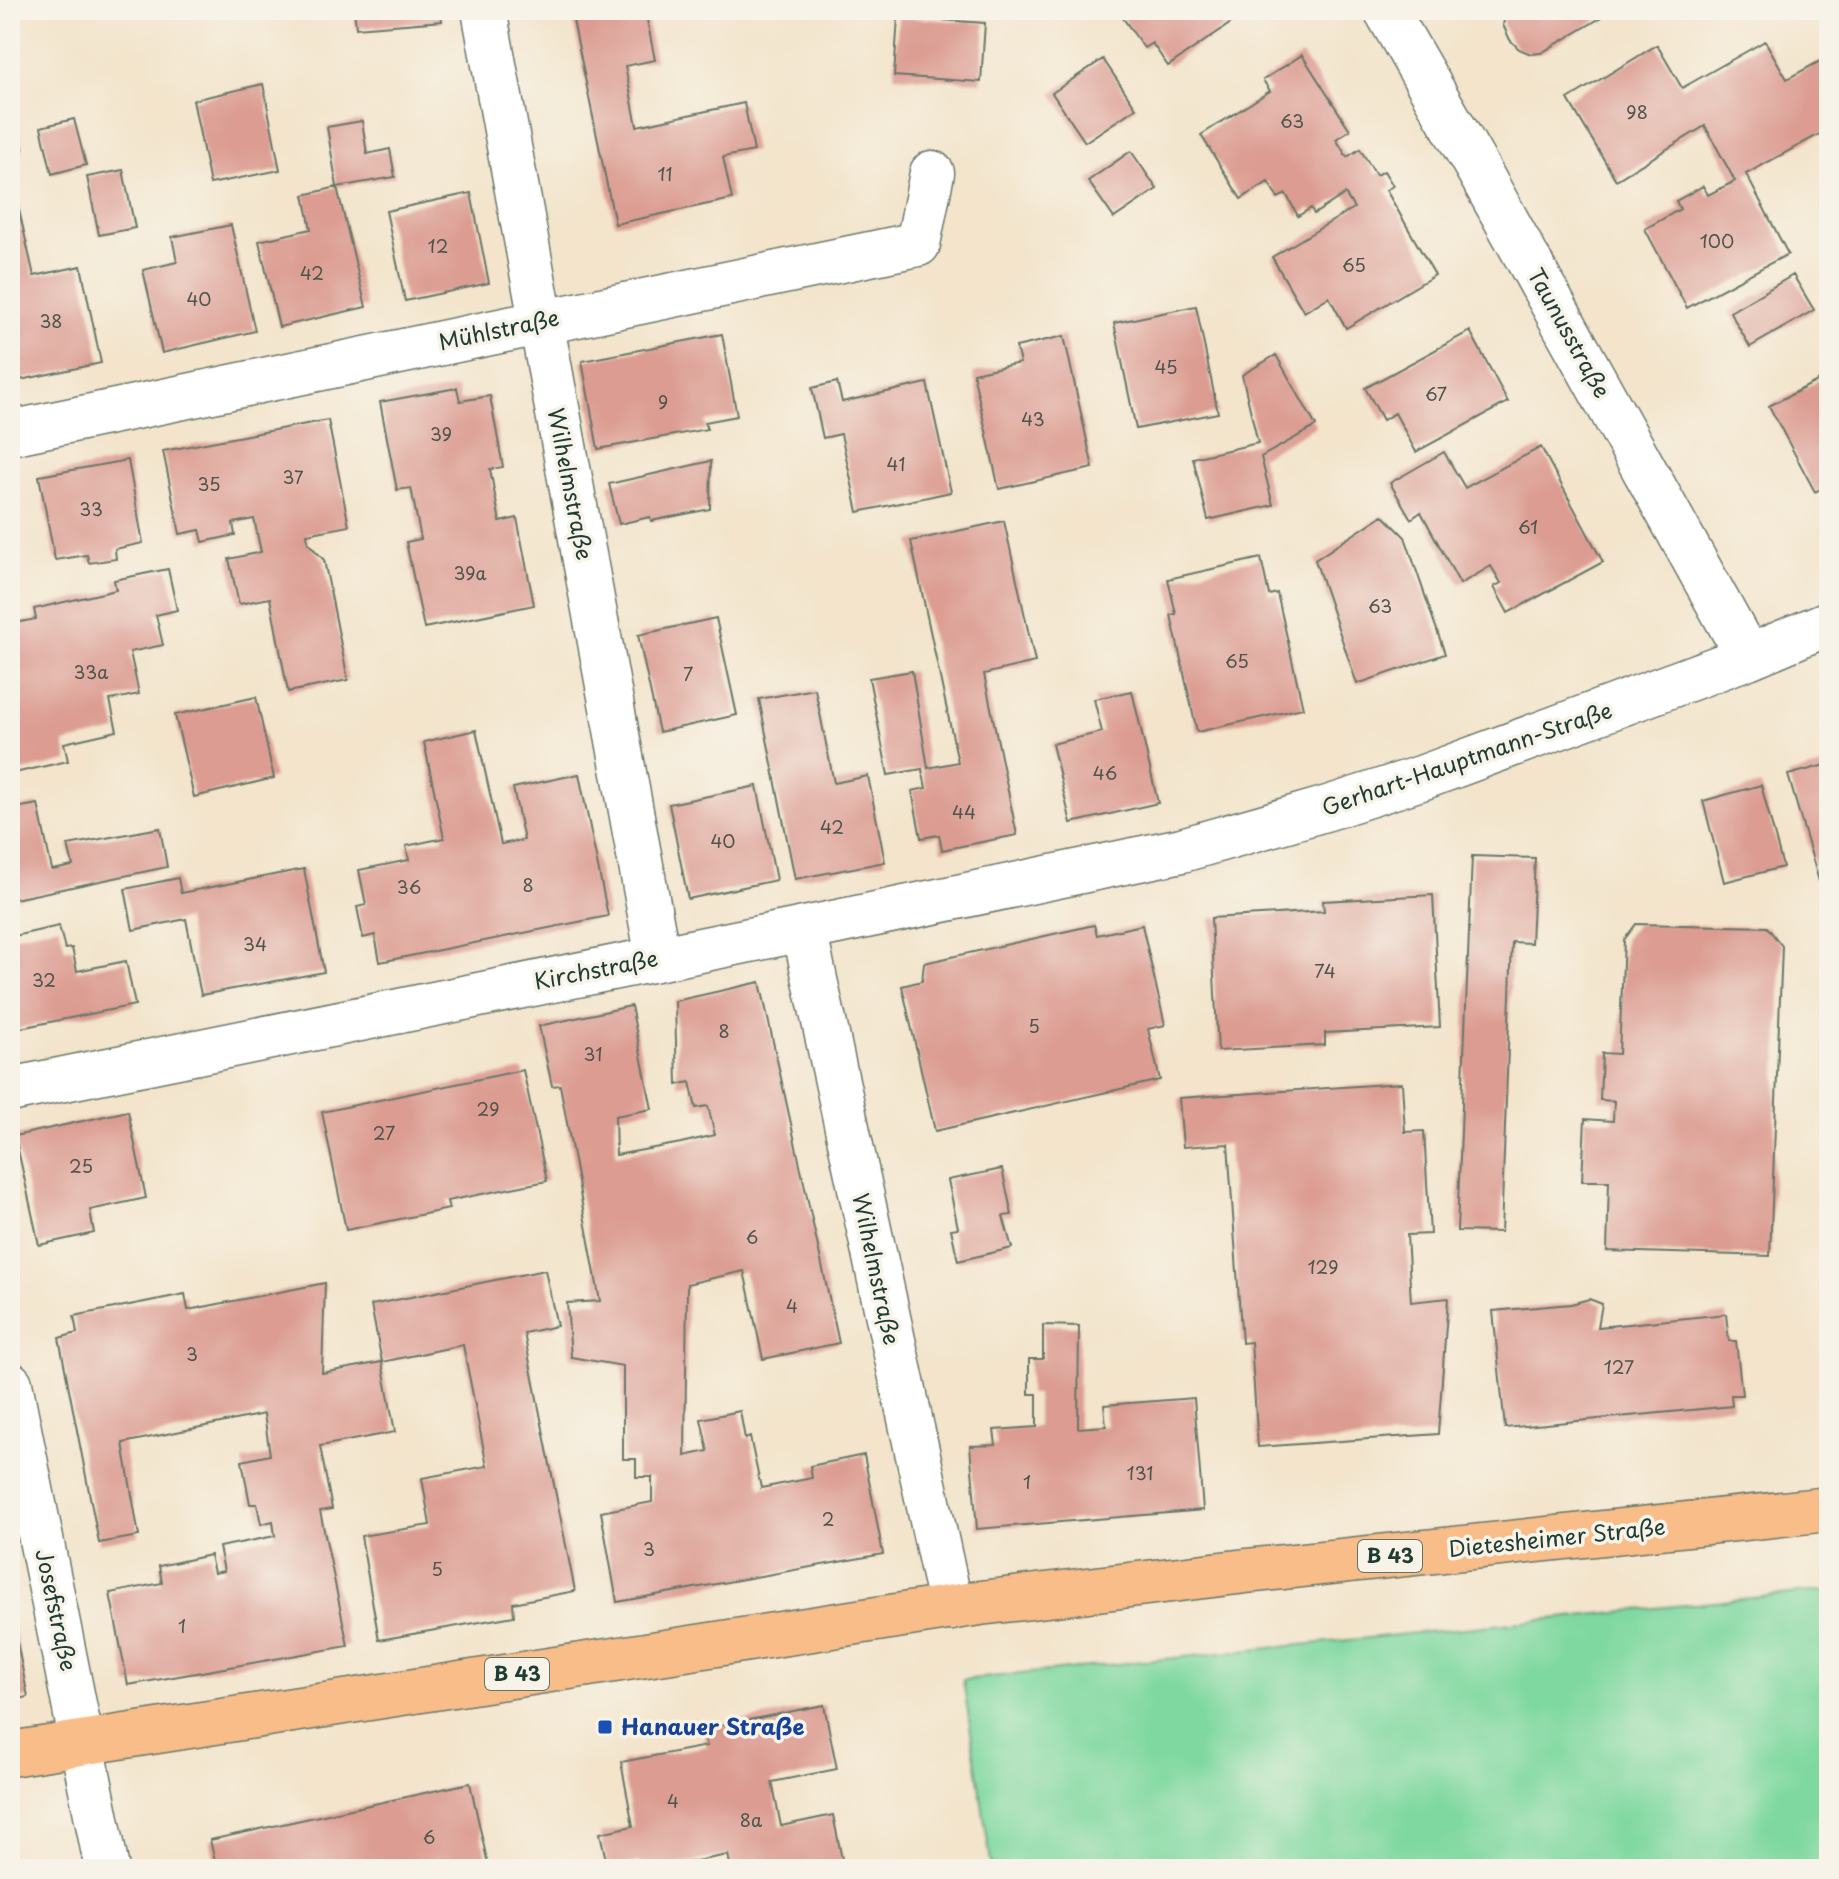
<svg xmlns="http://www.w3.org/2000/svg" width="1839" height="1879" viewBox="0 0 1839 1879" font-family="'Playpen Sans',sans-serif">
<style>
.green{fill:#7ed89f;stroke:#4e8a6a;stroke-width:2}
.building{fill:#dc9c92}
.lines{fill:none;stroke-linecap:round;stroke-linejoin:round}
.minor-casing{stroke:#697769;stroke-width:47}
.primary-casing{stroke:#697769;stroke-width:47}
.minor{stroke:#fff;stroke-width:44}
.primary{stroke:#f8bd89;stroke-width:44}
.transit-dot{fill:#1a4fb4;stroke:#f7f3e8;stroke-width:3}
.labels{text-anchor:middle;stroke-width:7;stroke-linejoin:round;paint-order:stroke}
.number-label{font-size:18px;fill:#4e554c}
.shield{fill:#f7f3e8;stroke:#60746a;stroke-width:2}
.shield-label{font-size:20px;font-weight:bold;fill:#1f3d34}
.street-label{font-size:22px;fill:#1f3d34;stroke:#f7f3e8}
.transit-label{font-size:22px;font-weight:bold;fill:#164399;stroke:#f7f3e8;text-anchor:start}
</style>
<rect width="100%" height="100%" fill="#f7f3e8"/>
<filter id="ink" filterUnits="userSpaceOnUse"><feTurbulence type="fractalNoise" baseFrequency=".0125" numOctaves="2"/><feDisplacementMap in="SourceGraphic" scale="16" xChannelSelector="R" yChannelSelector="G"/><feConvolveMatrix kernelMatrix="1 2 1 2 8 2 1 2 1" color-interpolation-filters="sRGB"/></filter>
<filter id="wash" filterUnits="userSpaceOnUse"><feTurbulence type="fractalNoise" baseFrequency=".006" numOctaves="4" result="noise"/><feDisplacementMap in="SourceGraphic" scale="32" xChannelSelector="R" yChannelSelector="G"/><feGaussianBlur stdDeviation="1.8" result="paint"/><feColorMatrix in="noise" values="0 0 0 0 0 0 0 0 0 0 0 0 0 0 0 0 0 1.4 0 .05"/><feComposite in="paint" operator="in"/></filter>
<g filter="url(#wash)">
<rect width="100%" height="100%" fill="#f3e4cb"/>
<path class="green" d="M 1829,1590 L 1829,1869 L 992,1869 L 963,1680 Z"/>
<g id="blocks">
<path class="building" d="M 354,10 L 440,10 L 442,21 L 356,28 Z
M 571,10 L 645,10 L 655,60 L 625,66 L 637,126 L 744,103 L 754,151 L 723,157 L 732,199 L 615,224 Z
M 1131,10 L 1250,10 L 1168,66 L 1152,43 L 1144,48 L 1123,18 Z
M 1506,10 L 1614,10 L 1541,53 L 1531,54 L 1519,49 L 1510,40 L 1503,25 Z
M 898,17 L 985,23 L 981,82 L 894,76 Z
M 1765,41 L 1787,79 L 1820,61 L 1829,76 L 1829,129 L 1746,174 L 1788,254 L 1687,308 L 1645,229 L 1680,209 L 1676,201 L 1703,186 L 1708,195 L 1735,181 L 1705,126 L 1616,180 L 1568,99 L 1657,45 L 1682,88 Z
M 1302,55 L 1350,130 L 1336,139 L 1347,157 L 1360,149 L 1376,175 L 1384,171 L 1393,186 L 1386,190 L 1435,275 L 1346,328 L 1329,297 L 1304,312 L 1272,257 L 1354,208 L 1345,194 L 1314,214 L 1311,208 L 1298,216 L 1286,194 L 1278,198 L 1268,182 L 1241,199 L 1201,135 L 1270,91 L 1263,80 Z
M 1103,59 L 1136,108 L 1085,142 L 1052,93 Z
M 263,84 L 280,170 L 210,184 L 193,100 Z
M 10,95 L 23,149 L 10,152 Z
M 74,119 L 86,165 L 52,174 L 41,127 Z
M 362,121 L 367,154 L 390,149 L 395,177 L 337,187 L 366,307 L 279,327 L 259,241 L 311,229 L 304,195 L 337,187 L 327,127 Z
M 1131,151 L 1157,189 L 1114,218 L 1088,181 Z
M 123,170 L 135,228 L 99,235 L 87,177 Z
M 471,193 L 489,283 L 405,301 L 386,211 Z
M 18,206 L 34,276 L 81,266 L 101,363 L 11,382 L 10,208 Z
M 231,225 L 255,331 L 162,353 L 143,270 L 177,262 L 172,237 Z
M 1793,275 L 1814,310 L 1750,347 L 1730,312 Z
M 1196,306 L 1218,413 L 1136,429 L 1114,323 Z
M 1470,331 L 1508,402 L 1416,452 L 1395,413 L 1383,420 L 1365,388 Z
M 722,334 L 737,416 L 705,422 L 707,429 L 598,449 L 582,361 Z
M 1064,336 L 1093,468 L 999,489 L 973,373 L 1020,363 L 1016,347 Z
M 1276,355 L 1316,426 L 1261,457 L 1273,505 L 1208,520 L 1193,458 L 1258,443 L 1242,375 Z
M 1829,375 L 1829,485 L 1815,492 L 1769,406 Z
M 837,382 L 842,402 L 927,383 L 951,492 L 858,512 L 841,434 L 823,438 L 812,388 Z
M 457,388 L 460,401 L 490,396 L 503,467 L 490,469 L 500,522 L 517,518 L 534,605 L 424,628 L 406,542 L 421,539 L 411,488 L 397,490 L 380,402 Z
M 328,420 L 349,526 L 307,534 L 308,543 L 324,560 L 348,680 L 288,692 L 270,598 L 239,604 L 229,559 L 261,552 L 254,519 L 233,523 L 235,535 L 203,542 L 200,530 L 180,534 L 163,451 Z
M 1541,447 L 1603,562 L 1508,613 L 1494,587 L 1501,583 L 1491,566 L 1460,584 L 1421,512 L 1411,519 L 1390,483 L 1444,452 L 1465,488 Z
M 128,460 L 143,543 L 115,549 L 116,559 L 89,563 L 87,555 L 55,560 L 39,476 Z
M 711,461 L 710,509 L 651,521 L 650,517 L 619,524 L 609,484 Z
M 1383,515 L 1405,537 L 1445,654 L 1357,684 L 1315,560 Z
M 1004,521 L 1035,662 L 984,674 L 1017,835 L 942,850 L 939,835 L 921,838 L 912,791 L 926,788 L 922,769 L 888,775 L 869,678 L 912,671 L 928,768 L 958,762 L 911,541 Z
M 1261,558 L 1269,595 L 1277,593 L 1303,708 L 1197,732 L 1171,615 L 1176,614 L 1168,579 Z
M 168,569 L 177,610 L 156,615 L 163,645 L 130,652 L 139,694 L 110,700 L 117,731 L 64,743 L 68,761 L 10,774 L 10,624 L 36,619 L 34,609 L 116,590 L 114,580 Z
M 716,618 L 737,715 L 659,732 L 638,635 Z
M 815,689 L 834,783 L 868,776 L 885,862 L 795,879 L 759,699 Z
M 1132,691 L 1158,803 L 1071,823 L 1052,744 L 1102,732 L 1094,699 Z
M 256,697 L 274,778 L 194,797 L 175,715 Z
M 476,730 L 501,844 L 524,840 L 513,788 L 579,774 L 608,916 L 380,962 L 375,935 L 363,938 L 357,907 L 366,905 L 359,870 L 409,860 L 406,846 L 444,838 L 424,742 Z
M 1829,764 L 1829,879 L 1819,881 L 1788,775 Z
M 1761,785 L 1783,867 L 1724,882 L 1703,801 Z
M 757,786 L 776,880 L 688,899 L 669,804 Z
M 38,804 L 52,870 L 73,866 L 68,845 L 160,828 L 167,867 L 10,900 L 10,809 Z
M 1472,856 L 1535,858 L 1531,943 L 1512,942 L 1501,1232 L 1457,1231 Z
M 304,869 L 324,972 L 201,995 L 186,919 L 133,930 L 125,889 L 178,878 L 181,893 Z
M 1433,895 L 1440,1027 L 1325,1033 L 1325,1045 L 1218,1051 L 1211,918 L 1324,911 L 1323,901 Z
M 1636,924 L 1767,927 L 1782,946 L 1770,1256 L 1607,1251 L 1609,1181 L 1582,1181 L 1585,1119 L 1613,1121 L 1614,1101 L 1600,1100 L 1602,1053 L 1619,1054 L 1624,940 Z
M 1094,925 L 1097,935 L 1142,925 L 1165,1025 L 1148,1029 L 1160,1080 L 935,1131 L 902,986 L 922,981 L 924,963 Z
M 59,926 L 65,949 L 72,948 L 77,971 L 126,961 L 135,1005 L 10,1030 L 10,937 Z
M 760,982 L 839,1343 L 763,1359 L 744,1271 L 687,1284 L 685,1456 L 708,1451 L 701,1419 L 740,1411 L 745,1439 L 750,1437 L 761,1488 L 812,1478 L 810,1466 L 864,1455 L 883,1554 L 617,1602 L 601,1512 L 652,1502 L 652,1477 L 636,1477 L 636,1459 L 623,1459 L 623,1366 L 571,1357 L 567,1303 L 600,1301 L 560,1085 L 552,1086 L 539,1026 L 631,1006 L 652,1109 L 615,1116 L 616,1155 L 681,1143 L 715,1135 L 708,1106 L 696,1108 L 690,1082 L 677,1085 L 675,1001 Z
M 523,1070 L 547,1181 L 447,1201 L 449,1209 L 346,1230 L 322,1112 Z
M 1402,1083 L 1405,1132 L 1424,1131 L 1430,1234 L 1407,1235 L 1411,1302 L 1448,1298 L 1438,1434 L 1258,1447 L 1251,1342 L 1242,1343 L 1228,1144 L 1183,1147 L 1179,1098 Z
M 128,1111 L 146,1198 L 90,1210 L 94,1233 L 39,1245 L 15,1136 Z
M 1002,1169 L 1012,1215 L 1003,1216 L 1012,1248 L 958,1261 L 951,1229 L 958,1228 L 948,1180 Z
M 545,1270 L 557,1326 L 524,1333 L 575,1591 L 513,1603 L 514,1616 L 379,1640 L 361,1536 L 430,1525 L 422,1478 L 487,1466 L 463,1345 L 382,1362 L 371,1305 Z
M 325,1283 L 322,1373 L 382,1362 L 395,1432 L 320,1446 L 332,1509 L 320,1511 L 348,1646 L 128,1685 L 110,1593 L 162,1583 L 159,1566 L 210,1555 L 214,1573 L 224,1571 L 219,1547 L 275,1536 L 273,1521 L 261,1524 L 257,1504 L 250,1504 L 242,1461 L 270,1455 L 264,1414 L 123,1443 L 139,1536 L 99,1543 L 59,1338 L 77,1333 L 74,1316 L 185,1294 L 188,1310 Z
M 1589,1299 L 1602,1304 L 1598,1327 L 1726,1314 L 1729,1341 L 1736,1341 L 1742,1395 L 1731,1395 L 1732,1406 L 1505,1428 L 1493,1311 L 1571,1304 Z
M 1043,1325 L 1079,1326 L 1078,1428 L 1106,1426 L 1104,1405 L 1194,1398 L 1203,1510 L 977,1529 L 970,1446 L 996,1445 L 994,1430 L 1037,1427 L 1037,1394 L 1029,1394 L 1029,1359 L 1043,1359 Z
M 10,1607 L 28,1697 L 10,1701 Z
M 824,1705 L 837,1769 L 772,1782 L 781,1826 L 833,1815 L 844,1869 L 731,1869 L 728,1855 L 655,1869 L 641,1869 L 639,1862 L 608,1869 L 600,1833 L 633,1826 L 621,1762 L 707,1746 L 703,1729 Z
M 470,1783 L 489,1869 L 217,1869 L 210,1840 Z"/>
</g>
</g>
<g filter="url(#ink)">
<use href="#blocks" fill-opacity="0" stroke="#697769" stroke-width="2"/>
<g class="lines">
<defs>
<path id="minor" d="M 484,10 L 658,958
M 1386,10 L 1479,171 L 1748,657
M 10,433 L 918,244 L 932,173
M 804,929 L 951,1608
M 10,1090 L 804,929 L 1182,850 L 1328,808 L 1424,777 L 1748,657 L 1829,623
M 10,1384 L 107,1869"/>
<path id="primary" d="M 10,1754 L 980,1603 L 1246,1571 L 1829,1509"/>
</defs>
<use href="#minor" class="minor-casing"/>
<use href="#primary" class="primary-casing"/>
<use href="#minor" class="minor"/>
<use href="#primary" class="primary"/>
</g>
</g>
<rect class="transit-dot" x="597" y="1719" width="16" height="16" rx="4"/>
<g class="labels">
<g class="number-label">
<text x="1637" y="119">98</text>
<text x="1292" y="128">63</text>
<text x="665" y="181">11</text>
<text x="1717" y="248">100</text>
<text x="438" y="253">12</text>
<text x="1354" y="272">65</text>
<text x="312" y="280">42</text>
<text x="199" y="306">40</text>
<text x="51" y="328">38</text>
<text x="1166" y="374">45</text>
<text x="1436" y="401">67</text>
<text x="663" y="409">9</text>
<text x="1033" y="426">43</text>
<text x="441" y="441">39</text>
<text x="896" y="471">41</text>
<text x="293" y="484">37</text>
<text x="209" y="491">35</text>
<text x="91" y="516">33</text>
<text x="1528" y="534">61</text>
<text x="470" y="580">39a</text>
<text x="1380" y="613">63</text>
<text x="1237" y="668">65</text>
<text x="91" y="679">33a</text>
<text x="688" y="681">7</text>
<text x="1105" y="780">46</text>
<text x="964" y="819">44</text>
<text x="832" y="834">42</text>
<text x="723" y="848">40</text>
<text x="528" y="892">8</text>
<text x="409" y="894">36</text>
<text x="255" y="951">34</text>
<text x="1325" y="978">74</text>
<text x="44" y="987">32</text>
<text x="1034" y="1033">5</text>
<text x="724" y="1038">8</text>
<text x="593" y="1061">31</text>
<text x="488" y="1116">29</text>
<text x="384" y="1140">27</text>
<text x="81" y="1173">25</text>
<text x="752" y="1244">6</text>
<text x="1323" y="1274">129</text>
<text x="792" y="1313">4</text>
<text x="192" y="1361">3</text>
<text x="1619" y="1374">127</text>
<text x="1140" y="1480">131</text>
<text x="1027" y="1489">1</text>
<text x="828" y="1526">2</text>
<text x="649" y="1556">3</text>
<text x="437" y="1576">5</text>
<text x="182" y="1633">1</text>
<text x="673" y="1808">4</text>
<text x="751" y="1827">8a</text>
<text x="429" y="1844">6</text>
</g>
<g class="shield">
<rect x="1358" y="1540" width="64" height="32" rx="6"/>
<rect x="485" y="1658" width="64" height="32" rx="6"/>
</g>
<g class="shield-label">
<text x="1390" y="1563">B 43</text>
<text x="517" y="1681">B 43</text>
</g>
<g class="street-label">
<text transform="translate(499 330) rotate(-12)" y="8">Mühlstraße</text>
<text transform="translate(1569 333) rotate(61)" y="8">Taunusstraße</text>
<text transform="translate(570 484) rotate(79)" y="8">Wilhelmstraße</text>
<text transform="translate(1467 759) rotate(-19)" y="8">Gerhart-Hauptmann-Straße</text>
<text transform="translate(596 970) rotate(-11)" y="8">Kirchstraße</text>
<text transform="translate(876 1269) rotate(78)" y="8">Wilhelmstraße</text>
<text transform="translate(1557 1538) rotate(-6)" y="8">Dietesheimer Straße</text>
<text transform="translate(56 1610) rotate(78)" y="8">Josefstraße</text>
</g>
<g class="transit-label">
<text x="621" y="1735">Hanauer Straße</text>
</g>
</g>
<rect width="1839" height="1879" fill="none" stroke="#f7f3e8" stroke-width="40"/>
</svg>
